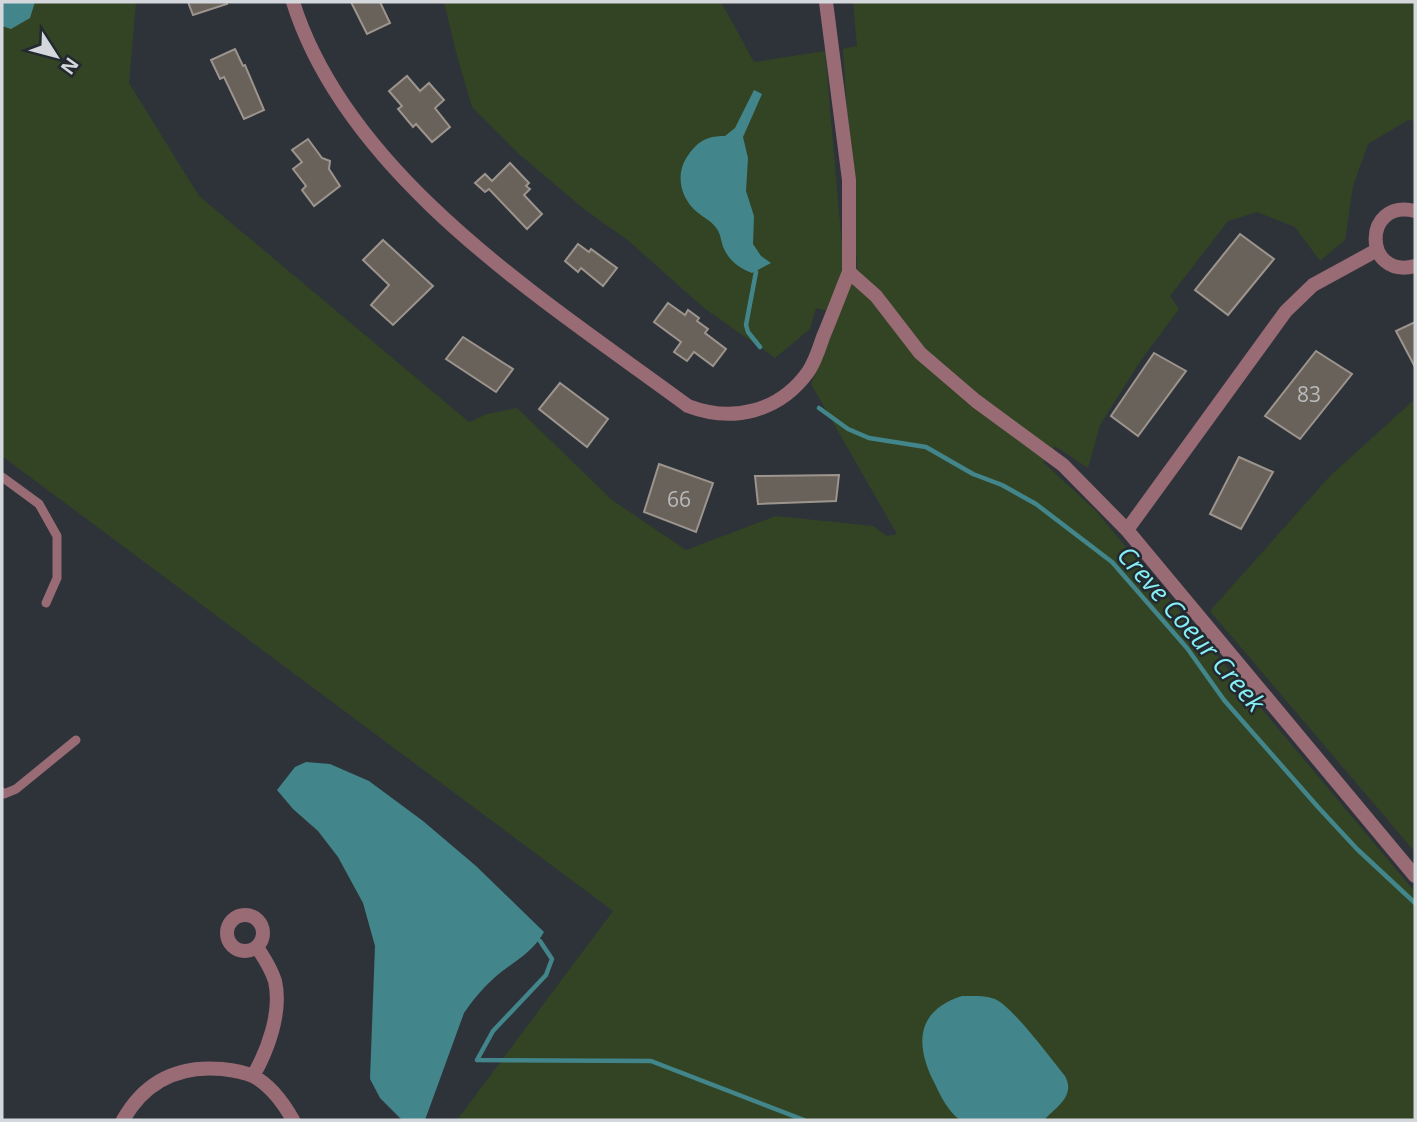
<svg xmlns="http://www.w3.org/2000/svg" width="1417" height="1122" viewBox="0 0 1417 1122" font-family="'Open Sans',sans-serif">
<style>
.green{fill:#334424}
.water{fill:#42868b}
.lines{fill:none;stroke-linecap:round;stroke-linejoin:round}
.stream{stroke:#42868b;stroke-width:4.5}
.building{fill:#69625b;stroke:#9d958d;stroke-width:2}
.lane{stroke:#986b75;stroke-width:9}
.street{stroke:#986b75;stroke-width:14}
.labels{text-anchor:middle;stroke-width:5;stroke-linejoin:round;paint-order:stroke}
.number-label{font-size:21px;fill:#b9babc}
.water-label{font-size:26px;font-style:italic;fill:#85eff7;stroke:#23292f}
</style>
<rect width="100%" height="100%" fill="#2d3339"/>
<path class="green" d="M 2,2 L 136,2 L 129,83 L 199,196 L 469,422 L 487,414 L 517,408 L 612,500 L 686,550 L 776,516 L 873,526 L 887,536 L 897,534 L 811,384 L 857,267 L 843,49 L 857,46 L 853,2 L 1415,2 L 1415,121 L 1408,120 L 1368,144 L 1353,186 L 1345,240 L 1320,261 L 1295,227 L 1257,212 L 1228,221 L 1170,296 L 1179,309 L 1139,363 L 1100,425 L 1088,468 L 1055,446 L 1043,462 L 1095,510 L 1415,892 L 1415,1120 L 457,1120 L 613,911 L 2,456 Z
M 444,2 L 721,2 L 754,62 L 825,51 L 844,269 L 827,311 L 816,308 L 810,329 L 775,358 L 704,308 L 630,242 L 584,209 L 519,154 L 472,107 L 456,52 Z
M 1415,399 L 1415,852 L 1210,611 L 1330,476 Z"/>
<path class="water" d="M 2,2 L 35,2 L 30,18 L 11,29 L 2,26 Z
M 754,90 L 762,94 L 743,137 L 748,158 L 746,191 L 754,216 L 753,244 L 761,256 L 771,263 L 752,273 C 740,269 729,260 724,249 C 721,242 721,235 717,229 C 711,220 704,218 697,212 C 679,197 675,172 689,154 C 699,140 709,136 725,136 L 735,128 Z
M 306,762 L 330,764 L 369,781 L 423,821 L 476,866 L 544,932 C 533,953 511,963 494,978 C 482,989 473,1000 464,1013 L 425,1120 L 401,1119 L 380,1098 L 370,1079 L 375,946 L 363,903 L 338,857 L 318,831 L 293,809 L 277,790 L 295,767 Z
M 962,996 C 972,996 985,995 995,999 C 1013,1007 1051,1059 1065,1076 C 1076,1096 1056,1107 1044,1120 L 960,1120 C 948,1111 941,1097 935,1084 C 915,1046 915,1011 962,996 Z"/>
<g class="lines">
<path class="stream" d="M 756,272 L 746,325 L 748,332 L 760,347
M 819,408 L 848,429 L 869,438 L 926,447 L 973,474 L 1002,485 L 1036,504 L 1112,562 L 1187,648 L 1224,700 L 1318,807 L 1357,849 L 1415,903
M 540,941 L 552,959 L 546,975 L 493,1031 L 477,1060 L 651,1061 L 804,1120"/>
</g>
<path class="building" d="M 188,2 L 226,2 L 227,4 L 193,15 Z
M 351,2 L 380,2 L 390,23 L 367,34 Z
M 235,49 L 243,66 L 245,65 L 264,110 L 244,119 L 224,77 L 220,79 L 211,60 Z
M 407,76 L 420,91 L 429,83 L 444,100 L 435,108 L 450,127 L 432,142 L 416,124 L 413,127 L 398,109 L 402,106 L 389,91 Z
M 308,139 L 322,158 L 330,161 L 329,169 L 340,186 L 314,206 L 302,190 L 306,186 L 293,169 L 302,162 L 292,150 Z
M 510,163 L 529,183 L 526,186 L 530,189 L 524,195 L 542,214 L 527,229 L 489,189 L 485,192 L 475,183 L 485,174 L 492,181 Z
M 1240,234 L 1274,259 L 1228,315 L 1195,290 Z
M 383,240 L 433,286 L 393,325 L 371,305 L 389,285 L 363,260 Z
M 578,244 L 589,252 L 591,249 L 617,268 L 603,286 L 581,268 L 578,272 L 565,261 Z
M 668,303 L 685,315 L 688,310 L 699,318 L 697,321 L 708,329 L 705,333 L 726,349 L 713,366 L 694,352 L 687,361 L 674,352 L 681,342 L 654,322 Z
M 1415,322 L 1415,367 L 1396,331 Z
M 463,337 L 513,369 L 496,392 L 446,359 Z
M 1316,351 L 1352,374 L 1300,439 L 1265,416 Z
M 1154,353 L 1186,371 L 1138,436 L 1111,416 Z
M 560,383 L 608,419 L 587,447 L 539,409 Z
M 1239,457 L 1273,472 L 1241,529 L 1210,514 Z
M 659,464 L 713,483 L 696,532 L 644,512 Z
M 839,475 L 836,501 L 758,504 L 755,476 Z"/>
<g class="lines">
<path class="lane" d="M 2,477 L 39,504 L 57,536 L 57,578 L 46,603
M 2,792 L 4,794 L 16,789 L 76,740"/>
<path class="street" d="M 293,2 C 348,178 547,302 688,406 C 733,423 779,412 808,372 C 815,362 819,349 823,337 C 832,316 840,294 849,272
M 826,2 L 849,180 L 849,272 L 876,296 L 920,353 L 976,401 L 1063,465 L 1127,530 L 1415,876
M 1415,211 C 1362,198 1363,280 1415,266
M 1127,530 L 1286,311 L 1313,285 L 1377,250
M227 933a18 18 0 1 1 36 0a18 18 0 1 1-36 0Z
M 253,1076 C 268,1050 282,1012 275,981 C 271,968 264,958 257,947
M 123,1120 C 145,1081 178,1065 222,1069 C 231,1070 244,1072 253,1076 C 270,1085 284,1104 293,1120"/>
</g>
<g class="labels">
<g class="number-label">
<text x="1309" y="402">83</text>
<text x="679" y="507">66</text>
</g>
<g class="water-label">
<text transform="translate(1191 629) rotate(49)" y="9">Creve Coeur Creek</text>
</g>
</g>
<rect width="1417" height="1122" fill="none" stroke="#d4d8dc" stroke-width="7"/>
<g transform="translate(56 56) rotate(126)" stroke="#23292f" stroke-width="5" paint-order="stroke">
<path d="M0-5L12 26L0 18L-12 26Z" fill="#d4d8dc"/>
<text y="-10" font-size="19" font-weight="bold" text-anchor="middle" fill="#d4d8dc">N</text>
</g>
</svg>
